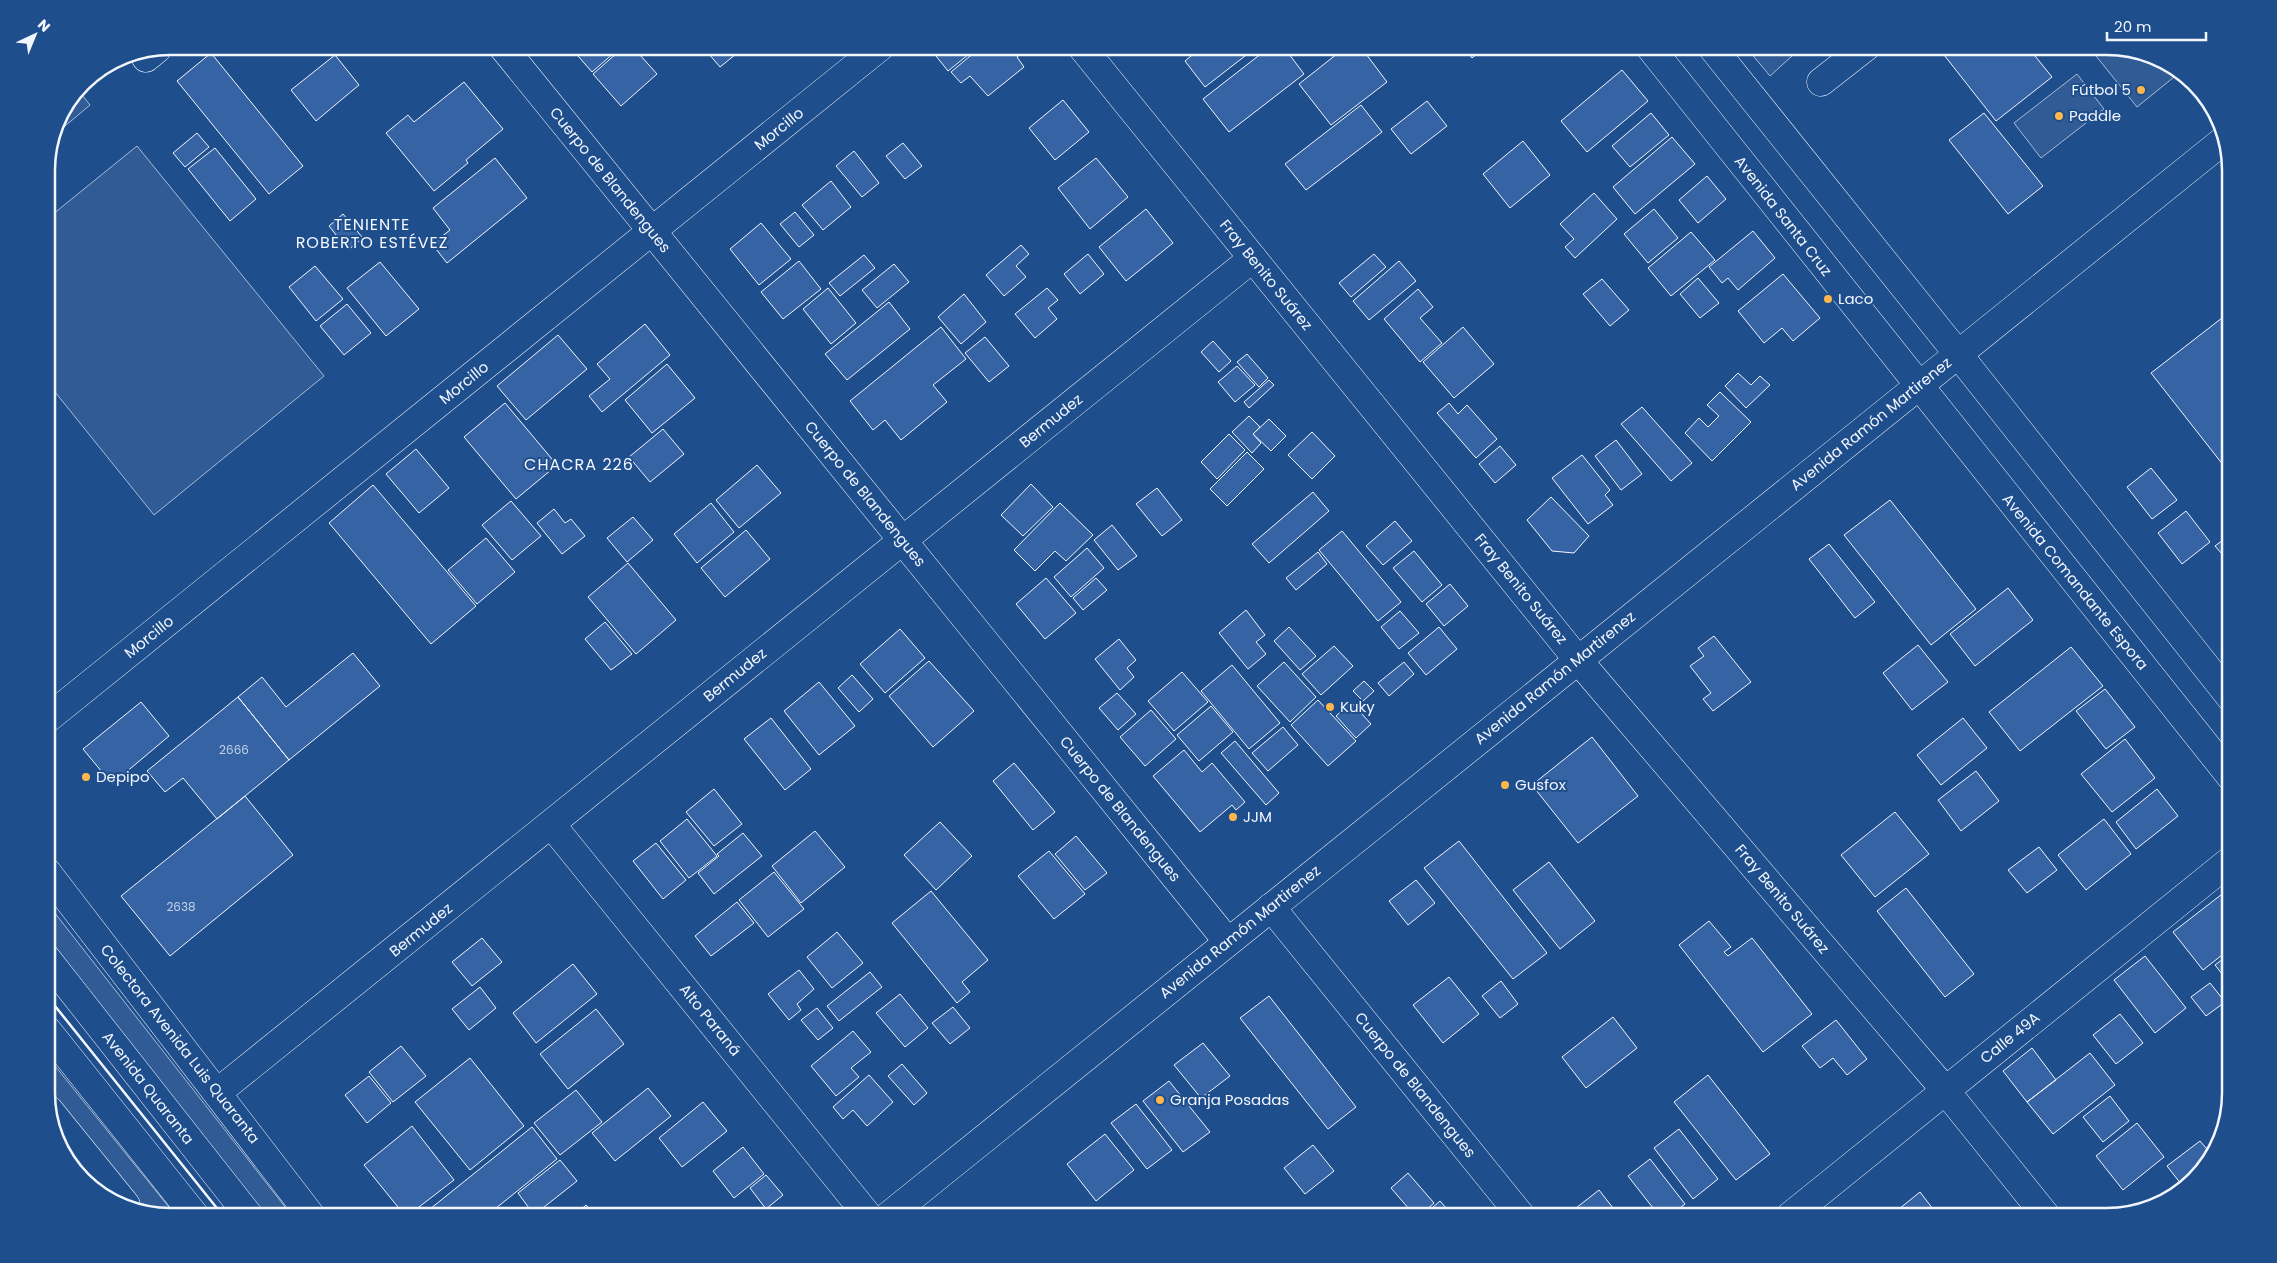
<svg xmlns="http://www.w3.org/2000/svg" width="2277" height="1263" viewBox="0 0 2277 1263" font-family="Poppins,sans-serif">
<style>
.built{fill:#305b95;stroke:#a8bbd7}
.building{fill:#3563a3;stroke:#f2f6ff}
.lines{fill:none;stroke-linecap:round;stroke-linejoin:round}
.minor-casing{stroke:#f2f6ff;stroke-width:29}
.major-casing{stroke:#f2f6ff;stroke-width:29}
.highway-casing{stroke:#f2f6ff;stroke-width:29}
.minor{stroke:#1f4e8c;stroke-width:28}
.major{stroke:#1f4e8c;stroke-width:28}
.highway{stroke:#1f4e8c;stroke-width:28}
.wall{stroke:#f2f6ff;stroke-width:2.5}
.poi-dot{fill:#ffb74d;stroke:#1f4e8c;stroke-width:2}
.labels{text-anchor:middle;stroke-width:4;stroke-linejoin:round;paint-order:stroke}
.number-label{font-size:12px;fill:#c3d1e8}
.poi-label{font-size:15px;fill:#f2f6ff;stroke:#1f4e8c;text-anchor:start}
.street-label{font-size:15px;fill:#f2f6ff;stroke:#1f4e8c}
.neighbourhood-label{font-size:16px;letter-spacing:1px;fill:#f2f6ff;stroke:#1f4e8c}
.rim{fill:none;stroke:#f2f6ff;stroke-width:2.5}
</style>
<rect width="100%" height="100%" fill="#1f4e8c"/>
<path class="built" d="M 1745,46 L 1803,46 L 1770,76 Z
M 2088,46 L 2107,46 L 2168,63 L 2179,73 L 2137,107 Z
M 2077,74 L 2104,109 L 2041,158 L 2014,123 Z
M 78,90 L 90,105 L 52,137 L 56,123 Z
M 137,146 L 324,376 L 154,515 L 47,382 L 47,219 Z
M 47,903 L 293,1217 L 265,1217 L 47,936 Z
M 47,1056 L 177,1217 L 143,1210 L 47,1090 Z"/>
<path class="building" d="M 589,46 L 610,46 L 615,52 L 592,72 L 578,56 Z
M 625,46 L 632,46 L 657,74 L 621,106 L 593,74 Z
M 702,46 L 746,46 L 720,67 Z
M 928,46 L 979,46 L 948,71 Z
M 982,46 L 1023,46 L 1026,50 L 1017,57 L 1024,67 L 988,96 L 970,76 L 961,83 L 951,72 Z
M 1203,46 L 1252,46 L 1254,49 L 1205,87 L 1185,61 Z
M 1271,46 L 1283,46 L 1304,74 L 1229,132 L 1203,99 Z
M 1347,46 L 1360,46 L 1387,82 L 1331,125 L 1299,84 Z
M 1463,46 L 1487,46 L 1472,58 Z
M 1937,46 L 2027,46 L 2052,77 L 1996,121 Z
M 211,53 L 303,166 L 269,194 L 177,81 Z
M 335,55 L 359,85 L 316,121 L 291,90 Z
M 1622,70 L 1648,101 L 1587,152 L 1561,121 Z
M 464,82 L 503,129 L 466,160 L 468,163 L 434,191 L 386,133 L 408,115 L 414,122 Z
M 1063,100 L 1089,132 L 1055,160 L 1029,128 Z
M 1427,101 L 1447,126 L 1411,154 L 1391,129 Z
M 1361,105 L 1382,132 L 1306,190 L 1285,164 Z
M 1651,113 L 1669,135 L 1630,167 L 1612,146 Z
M 1984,113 L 2043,186 L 2008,214 L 1949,140 Z
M 197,133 L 209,147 L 185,167 L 173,153 Z
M 1672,137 L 1695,164 L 1635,214 L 1613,187 Z
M 1523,141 L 1550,175 L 1510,208 L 1483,174 Z
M 903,143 L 922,166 L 905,179 L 886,156 Z
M 215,148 L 256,199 L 230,221 L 188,169 Z
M 854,151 L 879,183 L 862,197 L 836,166 Z
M 495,158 L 527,198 L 447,263 L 432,244 L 450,230 L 433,208 Z
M 1096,158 L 1128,197 L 1090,229 L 1058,188 Z
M 1707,176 L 1726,199 L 1698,223 L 1679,200 Z
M 831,181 L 851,207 L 823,230 L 802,205 Z
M 1594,193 L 1617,219 L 1575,258 L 1565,247 L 1574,239 L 1560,224 Z
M 1146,209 L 1173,243 L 1126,281 L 1099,247 Z
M 1654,209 L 1678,238 L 1648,263 L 1624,234 Z
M 795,212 L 814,235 L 799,247 L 780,224 Z
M 343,214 L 363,238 L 348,250 L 329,226 Z
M 761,223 L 791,259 L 759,285 L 730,249 Z
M 1753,231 L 1775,258 L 1738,290 L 1728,278 L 1722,283 L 1709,267 Z
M 1691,232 L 1715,260 L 1671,296 L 1648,268 Z
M 1021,245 L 1029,254 L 1016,266 L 1026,277 L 1004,296 L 986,275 Z
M 1088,254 L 1104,274 L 1080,294 L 1064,274 Z
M 1374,254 L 1386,267 L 1351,297 L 1339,283 Z
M 864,255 L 875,268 L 840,296 L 829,283 Z
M 799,261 L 821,289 L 783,319 L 761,292 Z
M 1399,261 L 1416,281 L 1369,320 L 1353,301 Z
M 380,262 L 419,309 L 386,336 L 347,288 Z
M 894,264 L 909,282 L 877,308 L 862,290 Z
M 315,266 L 343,299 L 316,321 L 289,287 Z
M 1783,274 L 1820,318 L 1793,341 L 1782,328 L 1764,343 L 1738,311 Z
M 1698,278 L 1719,303 L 1700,318 L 1680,294 Z
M 1602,279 L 1629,310 L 1610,326 L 1583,294 Z
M 828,288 L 856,323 L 831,344 L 803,309 Z
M 1047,288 L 1058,300 L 1048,308 L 1057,319 L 1035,338 L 1015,314 Z
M 1418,289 L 1433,307 L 1420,318 L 1442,343 L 1420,362 L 1384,319 Z
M 964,294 L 986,322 L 961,344 L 938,317 Z
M 889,302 L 910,329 L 847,380 L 825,354 Z
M 347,304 L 371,333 L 344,355 L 320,326 Z
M 2231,311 L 2231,475 L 2151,373 Z
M 645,324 L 670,355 L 602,412 L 589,396 L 610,379 L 597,364 Z
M 941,327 L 966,359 L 933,385 L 947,402 L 901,440 L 885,420 L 873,430 L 850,401 Z
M 1463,327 L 1494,364 L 1454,398 L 1423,362 Z
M 558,335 L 587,369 L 526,420 L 497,386 Z
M 985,337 L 1009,366 L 989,382 L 965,353 Z
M 1213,341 L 1231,361 L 1219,372 L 1201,352 Z
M 1247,354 L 1268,378 L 1259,387 L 1237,362 Z
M 667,364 L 695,398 L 652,433 L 625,400 Z
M 1237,366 L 1255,385 L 1235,402 L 1218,382 Z
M 1738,373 L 1751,385 L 1760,376 L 1770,385 L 1746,408 L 1725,386 Z
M 1269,380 L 1274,385 L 1249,408 L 1244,402 Z
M 1720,392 L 1751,422 L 1712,461 L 1685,433 L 1699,418 L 1708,427 L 1719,416 L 1707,405 Z
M 505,403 L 557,465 L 516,499 L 464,437 Z
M 1449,403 L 1458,414 L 1467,405 L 1497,439 L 1476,458 L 1437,413 Z
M 1642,407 L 1692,463 L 1671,481 L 1621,424 Z
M 1249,416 L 1260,427 L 1253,434 L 1261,443 L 1252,453 L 1232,432 Z
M 1269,419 L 1286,436 L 1271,451 L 1253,434 Z
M 663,429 L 684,454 L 650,482 L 629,457 Z
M 1312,432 L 1335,456 L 1312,479 L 1288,455 Z
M 1229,434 L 1245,450 L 1217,479 L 1201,462 Z
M 1616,440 L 1642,474 L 1621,490 L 1595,456 Z
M 1500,446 L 1516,465 L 1495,483 L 1479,464 Z
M 416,449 L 449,488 L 419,513 L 386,474 Z
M 1247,452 L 1264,469 L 1227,506 L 1210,489 Z
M 1582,455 L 1610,490 L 1605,495 L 1613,505 L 1588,524 L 1552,478 Z
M 757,465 L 781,493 L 739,528 L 716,500 Z
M 2151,468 L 2177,500 L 2152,519 L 2127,487 Z
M 1031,484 L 1053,507 L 1023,536 L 1001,515 Z
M 373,485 L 476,606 L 431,644 L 329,523 Z
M 1157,488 L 1182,520 L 1162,536 L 1136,504 Z
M 1313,492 L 1329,511 L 1269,563 L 1252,544 Z
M 1551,497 L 1589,536 L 1574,553 L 1552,551 L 1527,520 Z
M 1890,500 L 1976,609 L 1931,645 L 1844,535 Z
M 511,501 L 541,536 L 512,560 L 482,525 Z
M 711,503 L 734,532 L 697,563 L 674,534 Z
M 1060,503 L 1093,535 L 1066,561 L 1055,551 L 1035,571 L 1014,550 Z
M 554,509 L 565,523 L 571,519 L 585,536 L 562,554 L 537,523 Z
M 2186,511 L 2210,542 L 2182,564 L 2158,533 Z
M 633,517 L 653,540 L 627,562 L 607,538 Z
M 1395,521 L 1412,541 L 1383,565 L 1366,546 Z
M 1112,525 L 1137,556 L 1118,570 L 1094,540 Z
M 746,530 L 770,559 L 725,597 L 701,568 Z
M 1342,531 L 1401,602 L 1378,621 L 1319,550 Z
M 2231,534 L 2231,563 L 2230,563 L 2215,546 Z
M 486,538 L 515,572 L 477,604 L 448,570 Z
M 1829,544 L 1875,602 L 1855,618 L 1809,559 Z
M 1087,548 L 1104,568 L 1071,597 L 1054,577 Z
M 1414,551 L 1442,585 L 1422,602 L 1393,568 Z
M 1318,552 L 1327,564 L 1296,590 L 1286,578 Z
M 628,563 L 676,620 L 636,654 L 588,597 Z
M 1046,578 L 1076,613 L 1045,639 L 1016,604 Z
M 1096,578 L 1107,590 L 1083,610 L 1073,598 Z
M 1450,584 L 1468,606 L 1444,626 L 1426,604 Z
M 2008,588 L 2033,620 L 1975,666 L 1950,634 Z
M 1246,610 L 1265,635 L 1256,642 L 1266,654 L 1248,669 L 1219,633 Z
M 1400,611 L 1419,633 L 1399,649 L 1381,627 Z
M 605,622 L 632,654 L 611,670 L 585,639 Z
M 1289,627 L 1316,656 L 1300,670 L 1274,641 Z
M 1439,627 L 1457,649 L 1426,675 L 1408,653 Z
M 900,629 L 925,658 L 885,693 L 860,664 Z
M 1714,636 L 1751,682 L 1713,711 L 1703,699 L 1711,693 L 1690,666 L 1704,656 L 1698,648 Z
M 1119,639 L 1136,660 L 1127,668 L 1134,677 L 1120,690 L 1095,659 Z
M 1918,645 L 1948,682 L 1912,710 L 1883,673 Z
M 1334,646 L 1353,666 L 1321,695 L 1302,674 Z
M 2071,647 L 2103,686 L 2020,751 L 1989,712 Z
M 353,653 L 380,686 L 289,760 L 238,697 L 262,677 L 286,707 Z
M 929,661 L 974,711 L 933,747 L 889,696 Z
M 1284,662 L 1316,697 L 1290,722 L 1257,686 Z
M 1404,662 L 1414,674 L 1389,696 L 1378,683 Z
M 1232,665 L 1280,723 L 1249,749 L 1201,691 Z
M 1182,672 L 1208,702 L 1174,731 L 1148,701 Z
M 852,675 L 873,699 L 859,712 L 838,688 Z
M 1364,681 L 1374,691 L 1363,701 L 1353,691 Z
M 819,682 L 855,726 L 819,755 L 784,711 Z
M 2105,689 L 2135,727 L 2106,749 L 2076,711 Z
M 1117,693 L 1136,714 L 1118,730 L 1099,708 Z
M 238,697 L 289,760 L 217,819 L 183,778 L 165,792 L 147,771 Z
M 1318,700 L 1356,741 L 1328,766 L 1291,725 Z
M 141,702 L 169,736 L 112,784 L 83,749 Z
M 1351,702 L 1371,724 L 1356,738 L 1336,716 Z
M 1211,706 L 1233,732 L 1199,761 L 1177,735 Z
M 1151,710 L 1176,739 L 1145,766 L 1120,737 Z
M 771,718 L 811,769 L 785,790 L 744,739 Z
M 1963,718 L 1987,748 L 1941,785 L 1917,755 Z
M 1283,727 L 1298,745 L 1268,771 L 1252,753 Z
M 1592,737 L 1638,796 L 1578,843 L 1532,785 Z
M 2125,739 L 2155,778 L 2112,812 L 2081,774 Z
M 1235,741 L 1279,793 L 1266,805 L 1221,753 Z
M 1184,750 L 1202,772 L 1212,763 L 1245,802 L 1236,810 L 1232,805 L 1200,832 L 1153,776 Z
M 1014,763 L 1055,812 L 1033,830 L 993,781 Z
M 1976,771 L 1999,801 L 1961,831 L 1938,800 Z
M 714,789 L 742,824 L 714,846 L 686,812 Z
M 2157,789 L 2178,816 L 2136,849 L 2116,822 Z
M 245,796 L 293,855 L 170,956 L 121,896 Z
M 1895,812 L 1929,854 L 1875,897 L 1841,855 Z
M 687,819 L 717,856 L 689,878 L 660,841 Z
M 2104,819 L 2131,854 L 2086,890 L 2058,855 Z
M 940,822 L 972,856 L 936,890 L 904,855 Z
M 815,831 L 845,867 L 801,903 L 772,866 Z
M 743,833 L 762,856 L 714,894 L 698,873 L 719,856 L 717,854 Z
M 1076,836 L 1107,873 L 1085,890 L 1055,854 Z
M 1459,841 L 1547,953 L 1513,979 L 1424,868 Z
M 656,843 L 686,880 L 663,899 L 633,861 Z
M 2039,847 L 2057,870 L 2027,893 L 2008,870 Z
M 1049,851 L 1085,894 L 1054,919 L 1018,876 Z
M 1549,862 L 1595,921 L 1560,949 L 1513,890 Z
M 774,872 L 804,909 L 768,937 L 739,900 Z
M 1416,880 L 1435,903 L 1408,925 L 1389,901 Z
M 1906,888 L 1974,974 L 1945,997 L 1877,911 Z
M 931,891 L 988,960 L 962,982 L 970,992 L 957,1003 L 892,923 Z
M 2226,891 L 2231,897 L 2231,948 L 2203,970 L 2173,932 Z
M 737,902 L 754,923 L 711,956 L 695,936 Z
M 1709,921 L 1731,947 L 1724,952 L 1728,956 L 1752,938 L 1812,1014 L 1763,1052 L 1679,945 Z
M 837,932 L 863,963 L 832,988 L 807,957 Z
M 482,938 L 502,962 L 472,986 L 452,962 Z
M 2231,953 L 2231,985 L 2215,965 Z
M 2145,956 L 2186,1008 L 2155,1033 L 2114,980 Z
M 573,964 L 597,994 L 536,1043 L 513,1013 Z
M 799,970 L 814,989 L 797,1004 L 801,1010 L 789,1020 L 768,994 Z
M 870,972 L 882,987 L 839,1021 L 827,1006 Z
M 1449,977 L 1479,1014 L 1443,1043 L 1413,1005 Z
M 1501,981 L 1518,1004 L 1500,1018 L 1482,996 Z
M 2210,983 L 2225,1002 L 2206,1016 L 2191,997 Z
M 480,987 L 496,1008 L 469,1030 L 452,1009 Z
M 900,994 L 928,1028 L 905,1047 L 876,1013 Z
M 1269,996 L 1356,1107 L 1328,1129 L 1240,1018 Z
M 953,1007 L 970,1028 L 950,1044 L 932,1023 Z
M 817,1008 L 833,1028 L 818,1040 L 801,1020 Z
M 596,1009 L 624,1044 L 568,1089 L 540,1054 Z
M 2120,1014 L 2143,1043 L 2116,1064 L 2093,1035 Z
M 1613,1017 L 1637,1048 L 1586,1088 L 1562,1057 Z
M 1836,1020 L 1867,1059 L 1847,1075 L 1833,1058 L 1820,1068 L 1802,1046 Z
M 853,1031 L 871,1052 L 851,1068 L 859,1077 L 836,1096 L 811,1066 Z
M 1203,1043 L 1230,1076 L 1201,1098 L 1174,1065 Z
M 401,1046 L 426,1076 L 393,1102 L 369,1072 Z
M 2032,1048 L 2056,1080 L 2027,1102 L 2003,1071 Z
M 2090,1053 L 2115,1085 L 2053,1134 L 2027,1102 Z
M 470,1058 L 524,1126 L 470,1170 L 415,1102 Z
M 902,1064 L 927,1093 L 914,1105 L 888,1076 Z
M 869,1075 L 893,1102 L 867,1126 L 853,1110 L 843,1119 L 833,1107 Z
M 1708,1075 L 1770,1154 L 1736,1180 L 1674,1102 Z
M 369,1076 L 391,1103 L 367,1123 L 345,1095 Z
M 1169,1081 L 1210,1132 L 1183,1152 L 1143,1101 Z
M 648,1088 L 671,1116 L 615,1161 L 592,1133 Z
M 576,1090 L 602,1122 L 560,1155 L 534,1123 Z
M 2110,1096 L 2129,1121 L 2103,1142 L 2083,1117 Z
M 703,1102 L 727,1131 L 682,1167 L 659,1138 Z
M 1136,1104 L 1172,1150 L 1147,1169 L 1111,1123 Z
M 2137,1123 L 2164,1157 L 2123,1190 L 2096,1156 Z
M 412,1126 L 454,1180 L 406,1217 L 364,1165 Z
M 532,1127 L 557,1159 L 485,1217 L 420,1217 Z
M 1679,1129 L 1718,1179 L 1693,1199 L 1654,1148 Z
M 1105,1134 L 1134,1170 L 1096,1201 L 1067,1164 Z
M 2200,1141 L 2213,1156 L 2181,1184 L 2167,1166 Z
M 1313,1145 L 1334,1171 L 1305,1194 L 1284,1168 Z
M 743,1147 L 764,1174 L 734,1198 L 713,1171 Z
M 1650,1159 L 1685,1204 L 1668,1217 L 1660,1217 L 1628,1176 Z
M 560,1160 L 577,1181 L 534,1215 L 518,1193 Z
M 1408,1173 L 1434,1203 L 1418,1217 L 1416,1217 L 1391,1188 Z
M 766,1175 L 783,1195 L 766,1209 L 750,1188 Z
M 1599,1190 L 1620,1217 L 1574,1217 L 1571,1212 Z
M 1920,1192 L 1939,1217 L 1889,1217 Z
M 1440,1201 L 1454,1217 L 1422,1217 Z
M 586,1205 L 596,1217 L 580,1217 L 577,1213 Z"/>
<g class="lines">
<defs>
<path id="minor" d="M 502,46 L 1228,942
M 1081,46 L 1578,660 L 1945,1090 L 2047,1217
M 146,58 L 157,49
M 1821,82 L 1867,46
M 47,719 L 881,46
M 551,824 L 869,1217
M 47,872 L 312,1217
M 1271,907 L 1522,1217
M 218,1092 L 1253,258
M 49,1110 L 126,1205
M 1789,1217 L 2231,860"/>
<path id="major" d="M 1649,46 L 2231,777
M 1711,46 L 1958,354 L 2231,698
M 887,1217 L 2224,140"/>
<path id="highway" d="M 47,959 L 250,1217
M 47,1030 L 196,1217"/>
</defs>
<use href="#minor" class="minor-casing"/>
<use href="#major" class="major-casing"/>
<use href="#highway" class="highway-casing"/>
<use href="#minor" class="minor"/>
<use href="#major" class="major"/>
<use href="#highway" class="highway"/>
<path class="wall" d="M 47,996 L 224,1217"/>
</g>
<g class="poi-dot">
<circle cx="2141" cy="90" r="5"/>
<circle cx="2059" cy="116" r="5"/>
<circle cx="1828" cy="299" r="5"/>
<circle cx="1330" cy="707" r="5"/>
<circle cx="86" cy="777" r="5"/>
<circle cx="1505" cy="785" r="5"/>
<circle cx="1233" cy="817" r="5"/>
<circle cx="1160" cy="1100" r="5"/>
</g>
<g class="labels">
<g class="number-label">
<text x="234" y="754">2666</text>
<text x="181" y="911">2638</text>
</g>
<g class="poi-label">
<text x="2131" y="95" text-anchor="end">Fútbol 5</text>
<text x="2069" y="121">Paddle</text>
<text x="1838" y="304">Laco</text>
<text x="1340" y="712">Kuky</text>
<text x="96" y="782">Depipo</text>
<text x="1515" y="790">Gusfox</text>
<text x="1243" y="822">JJM</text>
<text x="1170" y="1105">Granja Posadas</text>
</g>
<g class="street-label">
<text transform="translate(779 129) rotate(-39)" y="5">Morcillo</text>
<text transform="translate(610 180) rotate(51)" y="5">Cuerpo de Blandengues</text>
<text transform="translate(1783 216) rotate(52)" y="5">Avenida Santa Cruz</text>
<text transform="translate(1266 275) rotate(51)" y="5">Fray Benito Suárez</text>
<text transform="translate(464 383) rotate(-39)" y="5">Morcillo</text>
<text transform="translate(1051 421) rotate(-39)" y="5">Bermudez</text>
<text transform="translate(1871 424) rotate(-39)" y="5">Avenida Ramón Martirenez</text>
<text transform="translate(865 494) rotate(51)" y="5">Cuerpo de Blandengues</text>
<text transform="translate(2075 582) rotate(51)" y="5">Avenida Comandante Espora</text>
<text transform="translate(1521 589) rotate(51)" y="5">Fray Benito Suárez</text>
<text transform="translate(149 637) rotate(-39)" y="5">Morcillo</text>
<text transform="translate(735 675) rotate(-39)" y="5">Bermudez</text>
<text transform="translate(1555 678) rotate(-39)" y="5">Avenida Ramón Martirenez</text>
<text transform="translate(1120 809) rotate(51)" y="5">Cuerpo de Blandengues</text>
<text transform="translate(1782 899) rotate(50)" y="5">Fray Benito Suárez</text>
<text transform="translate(421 930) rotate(-39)" y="5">Bermudez</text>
<text transform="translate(1240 932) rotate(-39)" y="5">Avenida Ramón Martirenez</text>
<text transform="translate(710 1020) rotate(51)" y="5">Alto Paraná</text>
<text transform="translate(2010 1038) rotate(-39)" y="5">Calle 49A</text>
<text transform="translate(180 1044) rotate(52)" y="5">Colectora Avenida Luis Quaranta</text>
<text transform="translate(1415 1085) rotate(51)" y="5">Cuerpo de Blandengues</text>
<text transform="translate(148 1088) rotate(52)" y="5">Avenida Quaranta</text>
</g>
<g class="neighbourhood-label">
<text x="372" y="230">TENIENTE<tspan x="372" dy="18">ROBERTO ESTÉVEZ</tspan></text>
<text x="579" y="470">CHACRA 226</text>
</g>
</g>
<path d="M0 0H2277V1263H0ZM170 55H2107A115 115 0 0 1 2222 170V1093A115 115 0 0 1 2107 1208H170A115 115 0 0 1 55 1093V170A115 115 0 0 1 170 55Z" fill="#1f4e8c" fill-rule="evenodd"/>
<path class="rim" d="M170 55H2107A115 115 0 0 1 2222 170V1093A115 115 0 0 1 2107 1208H170A115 115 0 0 1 55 1093V170A115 115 0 0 1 170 55Z"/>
<g transform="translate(35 35) rotate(44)" stroke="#1f4e8c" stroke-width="4" paint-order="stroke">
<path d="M0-4L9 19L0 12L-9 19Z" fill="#f2f6ff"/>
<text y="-8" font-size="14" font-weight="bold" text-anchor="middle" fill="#f2f6ff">N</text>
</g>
<path d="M2107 32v8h99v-8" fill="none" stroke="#f2f6ff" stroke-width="2.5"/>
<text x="2114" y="32" font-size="15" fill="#f2f6ff" stroke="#1f4e8c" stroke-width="4" paint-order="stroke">20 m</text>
</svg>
